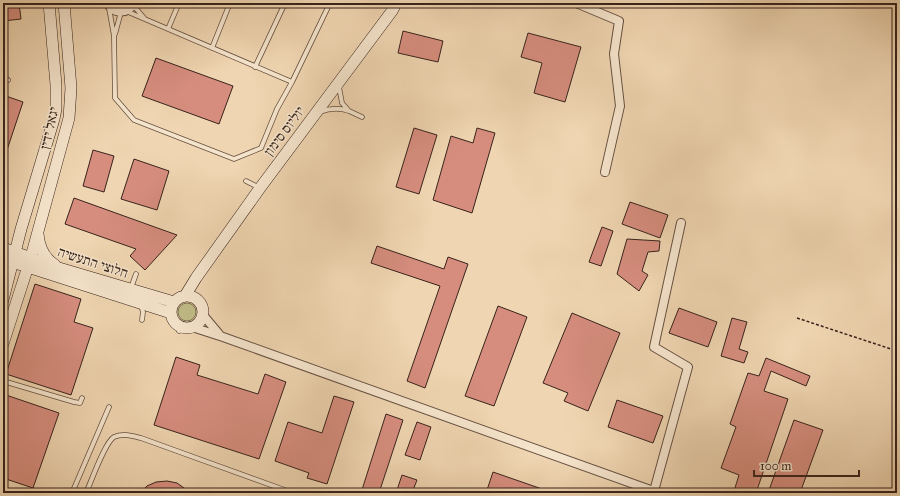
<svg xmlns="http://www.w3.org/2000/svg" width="900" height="496" viewBox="0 0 900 496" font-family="'IM FELL Great Primer','Frank Ruhl Libre',serif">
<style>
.green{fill:#c0bb87;stroke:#7c6f51}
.building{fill:#d68d7e;stroke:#38231b}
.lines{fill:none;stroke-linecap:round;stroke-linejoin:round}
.lane-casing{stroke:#665040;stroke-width:5.5}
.street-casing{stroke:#665040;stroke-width:10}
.secondary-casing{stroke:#38231b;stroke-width:12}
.path{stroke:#38231b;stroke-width:1.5;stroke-dasharray:3 2;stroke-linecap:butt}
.lane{stroke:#f5e4cc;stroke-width:4}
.street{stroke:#f5e4cc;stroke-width:8}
.secondary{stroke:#f5e4cc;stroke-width:11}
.labels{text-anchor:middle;stroke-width:3;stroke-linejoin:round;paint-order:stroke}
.street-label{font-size:14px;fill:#38231b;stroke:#f5e4cc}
</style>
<rect width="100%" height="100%" fill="#efd5b1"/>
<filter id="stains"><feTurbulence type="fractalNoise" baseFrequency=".005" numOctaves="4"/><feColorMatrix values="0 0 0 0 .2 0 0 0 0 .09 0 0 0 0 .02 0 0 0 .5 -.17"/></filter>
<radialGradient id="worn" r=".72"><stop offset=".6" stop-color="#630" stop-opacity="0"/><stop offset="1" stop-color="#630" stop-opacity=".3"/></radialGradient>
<path class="green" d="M178 312a9 9 0 1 1 18 0a9 9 0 1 1-18 0Z"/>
<path class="building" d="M 3,3 L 19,3 L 21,19 L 3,21 Z
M 403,31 L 443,41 L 438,62 L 398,53 Z
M 528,33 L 581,47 L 565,102 L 534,93 L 542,63 L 521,57 Z
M 156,58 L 233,86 L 219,124 L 142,96 Z
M 3,95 L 23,102 L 4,159 L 3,159 Z
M 414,128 L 437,135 L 419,194 L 396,187 Z
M 477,128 L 495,133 L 472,213 L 433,200 L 451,136 L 473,143 Z
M 93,150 L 114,156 L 104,192 L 83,186 Z
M 134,159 L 169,171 L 157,210 L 121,199 Z
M 74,198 L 177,235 L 145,270 L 130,256 L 136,249 L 65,224 Z
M 630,202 L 668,215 L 660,238 L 622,224 Z
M 602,227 L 613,231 L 601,266 L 589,262 Z
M 627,239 L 660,241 L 659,251 L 648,252 L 642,271 L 648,275 L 639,291 L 617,274 Z
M 377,246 L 444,269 L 448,257 L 468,264 L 425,388 L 407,381 L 440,286 L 371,263 Z
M 35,284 L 81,299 L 74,322 L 93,328 L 71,395 L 6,374 Z
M 498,306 L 527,317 L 494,406 L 465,396 Z
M 679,308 L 717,322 L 708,347 L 669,333 Z
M 572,313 L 620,333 L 588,411 L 564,401 L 568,393 L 543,383 Z
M 732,318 L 747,322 L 739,349 L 748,352 L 744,363 L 721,356 Z
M 176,357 L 200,365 L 197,375 L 258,394 L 265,374 L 286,382 L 259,459 L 154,425 Z
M 766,358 L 810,376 L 806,386 L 771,371 L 764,391 L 788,399 L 756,493 L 739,493 L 734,491 L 739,475 L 721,468 L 736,427 L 730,424 L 748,373 L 759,376 Z
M 3,394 L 59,413 L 33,488 L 3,478 Z
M 334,396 L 354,402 L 327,484 L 307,478 L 309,473 L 275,461 L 288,422 L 322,433 Z
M 617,400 L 663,416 L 653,443 L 608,427 Z
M 386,414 L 403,420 L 379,493 L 361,493 Z
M 794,420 L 823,430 L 800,493 L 768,493 Z
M 417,422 L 431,427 L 420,460 L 405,455 Z
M 493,472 L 542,489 L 541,493 L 486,493 Z
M 402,475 L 417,480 L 412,493 L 396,493 Z
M 896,477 L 897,493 L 891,493 Z
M 167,481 L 177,483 L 191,493 L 140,493 L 147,486 L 156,482 Z"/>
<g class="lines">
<defs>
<path id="lane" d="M 133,5 L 144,18
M 109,8 L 114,36 L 115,98 L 134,120 L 234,159 L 261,148 L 277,109 L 292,82 L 330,3
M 126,11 L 292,82
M 168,29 L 179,3
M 115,34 L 121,12
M 212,48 L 230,3
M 255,67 L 285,3
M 3,76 L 8,80
M 349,111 L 362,117
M 320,112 C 330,108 340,108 349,111 L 342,103 L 339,87
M 246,181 L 260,188
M 131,288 L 136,274
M 141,305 L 143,312 L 142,320
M 179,331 L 180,326
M 3,381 L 74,402 L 80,403 L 82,398
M 72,493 L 109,407
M 86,493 C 91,482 105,442 114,437 C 123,433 132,436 141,438 L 293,493"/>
<path id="street" d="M 108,3 C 113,15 128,14 134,3
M 576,3 L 619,21 L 614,54 L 620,106 L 605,172
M 203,315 L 219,334
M 192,327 L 223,337 L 659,493
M 654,491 L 688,367 L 654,347 L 681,223"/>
<path id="secondary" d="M 38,234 C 39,247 44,258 55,265
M 3,248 L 59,268 L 174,302
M 3,259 L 171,313
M 185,296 L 196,278 L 260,188 L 392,11 L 396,3
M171 312a16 16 0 1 1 32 0a16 16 0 1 1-32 0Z
M 3,300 L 21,229 L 54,119 L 56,109 L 56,85 L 49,3
M 3,344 L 31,257 L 69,118 L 71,88 L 64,3"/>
</defs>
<use href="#lane" class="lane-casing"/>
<use href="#street" class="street-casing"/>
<use href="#secondary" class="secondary-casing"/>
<path class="path" d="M 797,318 L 897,351"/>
<use href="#lane" class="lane"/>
<use href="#street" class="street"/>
<use href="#secondary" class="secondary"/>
</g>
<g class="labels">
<g class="street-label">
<text transform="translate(49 128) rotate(-77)" y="5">יגאל ידין</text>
<text transform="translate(284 131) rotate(-53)" y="5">יוליוס סימון</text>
<text transform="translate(93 262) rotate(18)" y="5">חלוצי התעשיה</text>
</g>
</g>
<rect width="900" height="496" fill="none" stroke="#efd5b1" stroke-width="16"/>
<rect x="4" y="4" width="892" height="488" fill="none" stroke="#38231b" stroke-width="2"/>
<rect x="8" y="8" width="884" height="480" fill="none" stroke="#38231b"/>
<path d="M754 470v6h105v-6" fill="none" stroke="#38231b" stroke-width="2"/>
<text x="760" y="470" font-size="12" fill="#38231b" stroke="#f5e4cc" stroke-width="3" paint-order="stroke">100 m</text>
<rect width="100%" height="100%" filter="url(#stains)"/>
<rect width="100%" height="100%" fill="url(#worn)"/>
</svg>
